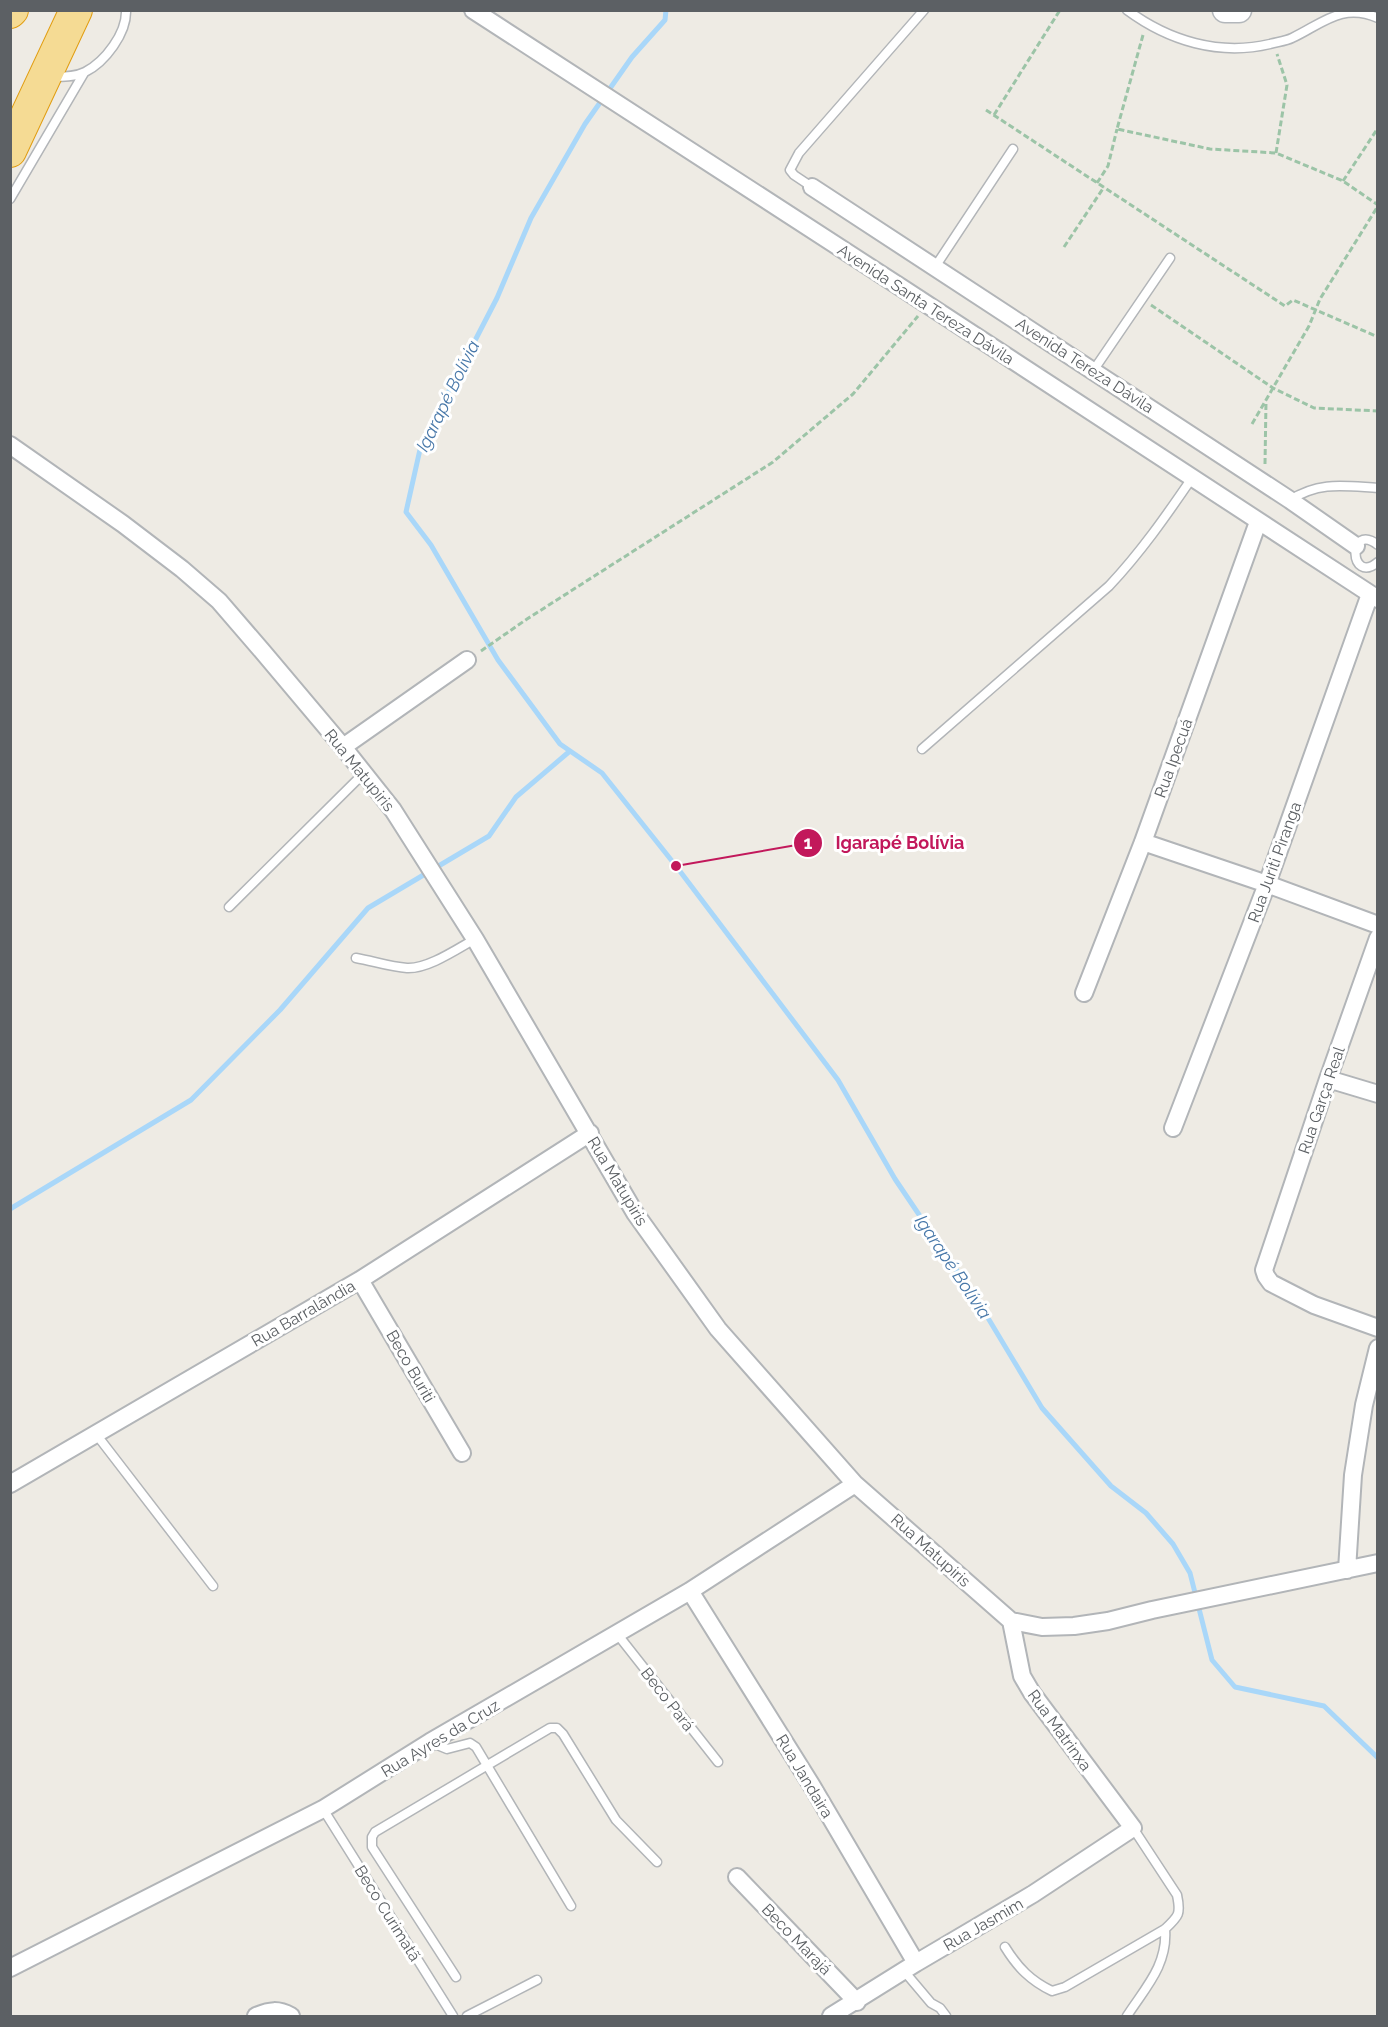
<svg xmlns="http://www.w3.org/2000/svg" width="1388" height="2027" viewBox="0 0 1388 2027" font-family="Raleway,sans-serif">
<style>
.lines{fill:none;stroke-linecap:round;stroke-linejoin:round}
.stream{stroke:#a9d7f9;stroke-width:5}
.lane-casing{stroke:#b2b5b8;stroke-width:11}
.street-casing{stroke:#b2b5b8;stroke-width:20}
.secondary-casing{stroke:#b3b7bb;stroke-width:27}
.highway-casing{stroke:#e19d11;stroke-width:34}
.path{stroke:#9cc4a7;stroke-width:3;stroke-dasharray:6 3;stroke-linecap:butt}
.lane{stroke:#fff;stroke-width:8}
.street{stroke:#fff;stroke-width:16}
.secondary{stroke:#fff;stroke-width:24}
.highway{stroke:#f5db94;stroke-width:32}
.labels{text-anchor:middle;stroke-width:6;stroke-linejoin:round;paint-order:stroke}
.street-label{font-size:16px;fill:#5c6064;stroke:#fff}
.water-label{font-size:18px;font-style:italic;fill:#4878a9;stroke:#fff}
.leader{fill:none;stroke:#c2185b;stroke-width:2}
.callout-dot{fill:#c2185b;stroke:#fff;stroke-width:2}
.mark-label{font-size:18px;text-anchor:middle;font-weight:bold;fill:#fff}
.callout-label{font-size:18px;text-anchor:middle;font-weight:bold;fill:#c2185b;stroke:#fff;stroke-width:6;stroke-linejoin:round;paint-order:stroke}
</style>
<rect width="100%" height="100%" fill="#eeebe4"/>
<g class="lines">
<path class="stream" d="M 666,10 L 665,20 L 632,57 L 585,124 L 531,218 L 497,298 L 421,445 L 406,512 L 431,545 L 498,660 L 560,744 L 602,773 L 676,866 L 838,1080 L 895,1179 L 982,1308 L 1042,1408 L 1111,1486 L 1146,1513 L 1173,1544 L 1190,1573 L 1212,1660 L 1235,1687 L 1324,1706 L 1378,1758
M 10,1209 L 191,1100 L 280,1010 L 368,908 L 489,836 L 516,797 L 570,751"/>
<defs>
<path id="lane" d="M 1127,10 C 1169,41 1219,56 1270,44 C 1277,42 1286,41 1292,38 C 1322,24 1342,2 1378,18
M 52,77 C 62,77 75,77 85,72 C 105,62 127,33 126,10
M 812,187 L 794,175 L 790,170 L 799,153 L 924,10
M 10,199 L 84,73
M 935,267 L 1013,149
M 1093,371 L 1170,258
M 1290,500 C 1320,481 1344,486 1378,488
M 1378,545 C 1347,521 1349,586 1378,562
M 922,749 L 1109,586 C 1141,552 1166,516 1192,478
M 229,907 L 364,773
M 356,958 C 373,961 390,967 407,968 C 428,969 457,949 475,939
M 96,1434 L 213,1586
M 618,1635 L 718,1762
M 430,1742 L 447,1749 L 470,1743 L 476,1747 L 571,1906
M 323,1809 L 453,2016
M 1005,1947 C 1018,1968 1031,1981 1052,1991 L 1065,1987 L 1165,1929 C 1179,1916 1181,1914 1177,1895 L 1133,1828
M 904,1971 L 931,2003 L 940,2008 L 946,2016
M 456,1977 L 372,1847 L 372,1837 L 375,1832 L 550,1728 L 557,1728 L 563,1734 L 616,1820 L 657,1862
M 467,2016 L 537,1980
M 1127,2016 C 1145,1988 1168,1965 1165,1929"/>
<path id="street" d="M 473,10 L 902,288 L 1378,599
M 812,187 L 1290,500 L 1356,546
M 10,445 L 123,524 L 182,569 L 219,601 L 263,652 L 343,747 L 393,810 L 475,939 L 635,1213 L 718,1329 L 855,1484 L 1011,1621 L 1042,1627 L 1074,1626 L 1108,1621 L 1152,1610 L 1378,1563
M 343,747 L 467,660
M 1143,842 L 1267,884 L 1378,925
M 1378,938 L 1328,1079 L 1264,1270 L 1266,1276 L 1271,1283 L 1314,1305 L 1378,1328
M 1084,993 L 1143,842 L 1258,522
M 1328,1079 L 1378,1094
M 1173,1128 L 1267,884 L 1370,594
M 360,1280 L 462,1453
M 10,1484 L 360,1280 L 590,1133
M 1347,1570 L 1353,1475 L 1364,1405 L 1378,1348
M 690,1591 L 812,1786 L 916,1963
M 737,1877 L 857,2002
M 10,1968 L 323,1809 L 430,1742 L 690,1591 L 855,1484
M 256,2016 C 270,2010 278,2009 291,2016
M 831,2016 L 916,1963 L 1033,1894 L 1133,1828 L 1032,1693 L 1022,1676 L 1011,1621"/>
<path id="secondary" d="M 1225,10 L 1239,10"/>
<path id="highway" d="M 10,12 L 12,10
M 10,151 L 76,10"/>
</defs>
<use href="#lane" class="lane-casing"/>
<use href="#street" class="street-casing"/>
<use href="#secondary" class="secondary-casing"/>
<use href="#highway" class="highway-casing"/>
<path class="path" d="M 1143,35 L 1117,129 L 1210,149 L 1276,153 L 1343,181 L 1378,205
M 986,110 L 1285,306 L 1293,300 L 1378,337
M 994,115 L 1060,10
M 1276,153 L 1287,85 L 1277,54
M 1343,181 L 1378,128
M 1097,183 L 1108,166 L 1117,129
M 1064,247 L 1104,187
M 1151,305 L 1273,388 L 1314,408 L 1378,411
M 1252,424 L 1309,326 L 1320,299 L 1378,206
M 1265,464 L 1266,402
M 481,651 L 527,619 L 773,462 L 853,394 L 918,316"/>
<use href="#lane" class="lane"/>
<use href="#street" class="street"/>
<use href="#secondary" class="secondary"/>
<use href="#highway" class="highway"/>
</g>
<g class="labels">
<g class="street-label">
<text transform="translate(926 304) rotate(33)" y="6">Avenida Santa Tereza Dávila</text>
<text transform="translate(1085 365) rotate(33)" y="6">Avenida Tereza Dávila</text>
<text transform="translate(1173 758) rotate(-70)" y="6">Rua Ipecuá</text>
<text transform="translate(360 770) rotate(51)" y="6">Rua Matupiris</text>
<text transform="translate(1274 862) rotate(-70)" y="6">Rua Juriti Piranga</text>
<text transform="translate(1321 1100) rotate(-71)" y="6">Rua Garça Real</text>
<text transform="translate(618 1181) rotate(59)" y="6">Rua Matupiris</text>
<text transform="translate(303 1313) rotate(-30)" y="6">Rua Barralândia</text>
<text transform="translate(411 1366) rotate(60)" y="6">Beco Buriti</text>
<text transform="translate(931 1550) rotate(42)" y="6">Rua Matupiris</text>
<text transform="translate(668 1699) rotate(52)" y="6">Beco Pará</text>
<text transform="translate(1060 1730) rotate(54)" y="6">Rua Matrinxa</text>
<text transform="translate(440 1738) rotate(-31)" y="6">Rua Ayres da Cruz</text>
<text transform="translate(805 1776) rotate(59)" y="6">Rua Jandaira</text>
<text transform="translate(388 1913) rotate(58)" y="6">Beco Curimatã</text>
<text transform="translate(983 1924) rotate(-30)" y="6">Rua Jasmim</text>
<text transform="translate(797 1939) rotate(46)" y="6">Beco Marajá</text>
</g>
<g class="water-label">
<text transform="translate(448 396) rotate(-64)" y="6">Igarapé Bolívia</text>
<text transform="translate(953 1267) rotate(56)" y="6">Igarapé Bolívia</text>
</g>
</g>
<path class="leader" d="M676 866L808 843"/>
<g class="callout-dot">
<circle cx="676" cy="866" r="6"/>
<circle cx="808" cy="843" r="15"/>
</g>
<g class="mark-label">
<text x="808" y="849">1</text>
</g>
<g class="callout-label">
<text x="900" y="849">Igarapé Bolívia</text>
</g>
<rect width="1388" height="2027" fill="none" stroke="#5c6064" stroke-width="24"/>
</svg>
